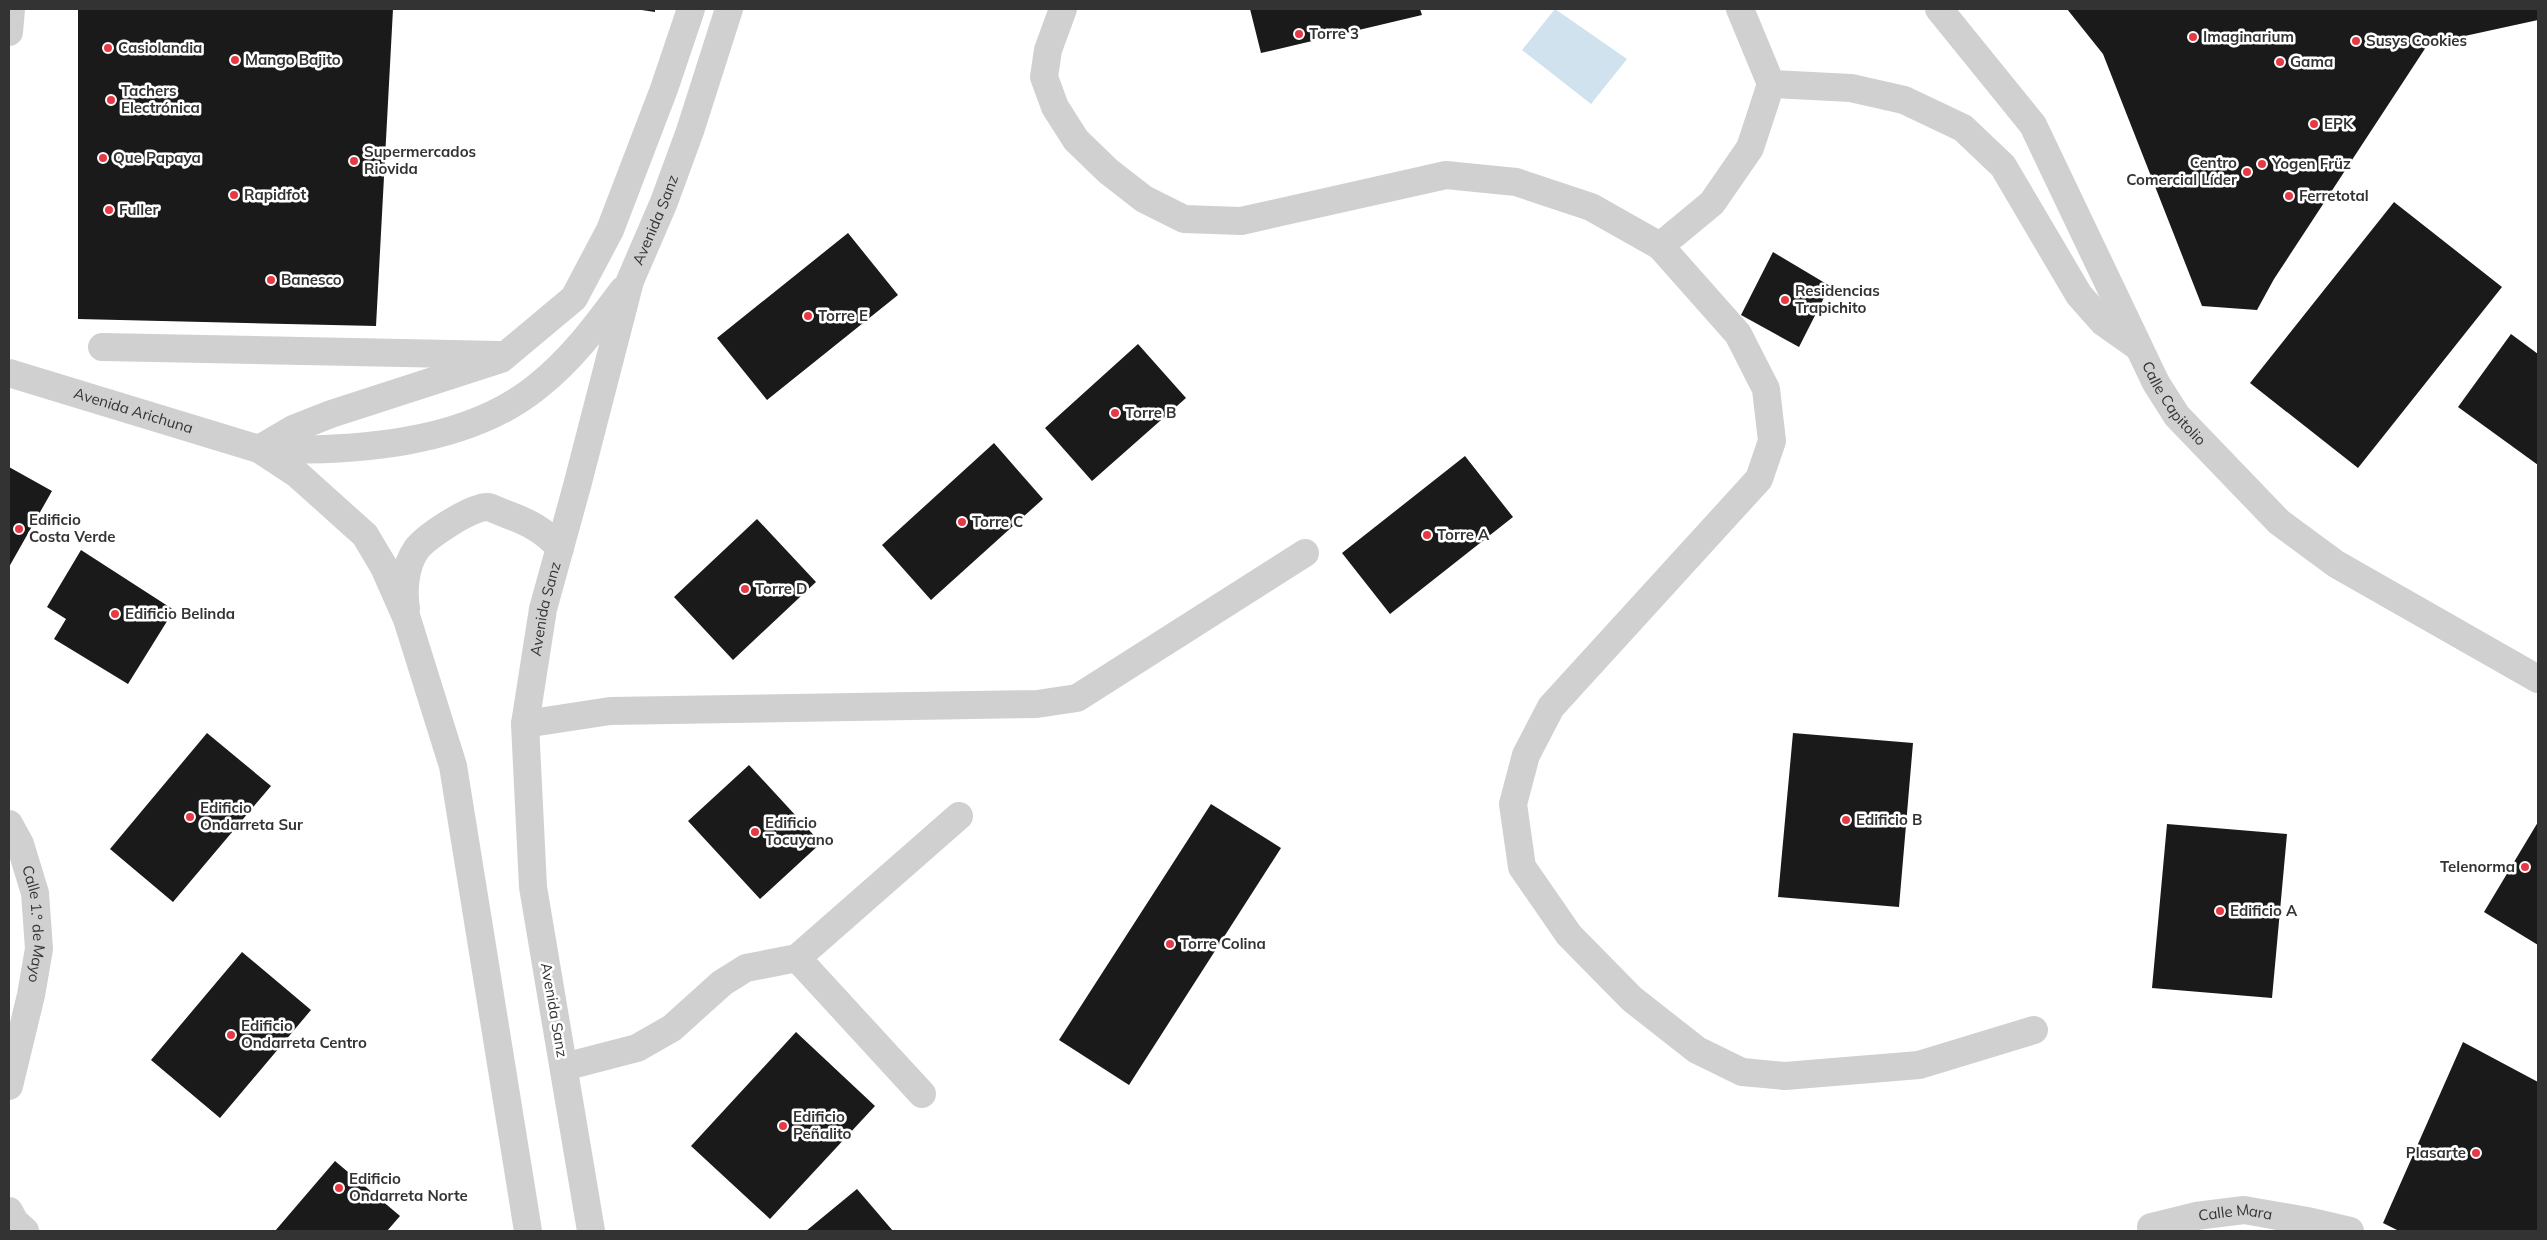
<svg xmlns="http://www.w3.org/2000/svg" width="2547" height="1240" viewBox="0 0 2547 1240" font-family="Mulish,sans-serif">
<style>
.water{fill:#cfe2ee}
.building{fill:#1a1a1a}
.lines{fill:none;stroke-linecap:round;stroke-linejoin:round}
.minor{stroke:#d0d0d0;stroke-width:28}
.poi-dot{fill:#e63946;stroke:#fff;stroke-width:2}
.labels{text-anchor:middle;stroke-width:5;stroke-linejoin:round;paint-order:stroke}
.poi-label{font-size:15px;font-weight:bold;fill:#333;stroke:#fff;text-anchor:start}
.street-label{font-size:15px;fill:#333;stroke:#fff}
</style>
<rect width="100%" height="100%" fill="#fff"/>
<path class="water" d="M 1555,9 L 1627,59 L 1591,104 L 1522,50 Z"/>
<path class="building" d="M 78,9 L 393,9 L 376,326 L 78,319 Z
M 635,9 L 655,9 L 655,12 Z
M 1250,9 L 1420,9 L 1422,15 L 1261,53 Z
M 2067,9 L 2538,9 L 2538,20 L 2428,44 L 2274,279 L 2257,310 L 2202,306 L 2103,54 Z
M 2394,202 L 2502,287 L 2358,468 L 2250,383 Z
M 848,233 L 898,295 L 767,400 L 717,338 Z
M 1773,252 L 1830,286 L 1799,347 L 1741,315 Z
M 2511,334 L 2538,354 L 2538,465 L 2458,407 Z
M 1138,344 L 1186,398 L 1092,481 L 1045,428 Z
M 994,443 L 1043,499 L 931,600 L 882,545 Z
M 1465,456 L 1513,517 L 1390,614 L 1342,553 Z
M 9,467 L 52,491 L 9,567 Z
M 757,519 L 816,582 L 733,660 L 674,597 Z
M 81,550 L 174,610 L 128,684 L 54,639 L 66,619 L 47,607 Z
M 207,733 L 271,786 L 173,902 L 110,849 Z
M 1793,733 L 1913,743 L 1899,907 L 1778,897 Z
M 749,765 L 821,843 L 760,899 L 688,821 Z
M 1211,804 L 1281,848 L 1129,1085 L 1059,1040 Z
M 2538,822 L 2538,945 L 2484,912 Z
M 2167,824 L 2287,834 L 2272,998 L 2152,988 Z
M 242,952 L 311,1010 L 220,1118 L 151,1060 Z
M 796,1032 L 875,1106 L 770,1219 L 691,1146 Z
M 2463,1042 L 2538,1082 L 2538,1231 L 2399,1231 L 2383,1223 Z
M 335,1161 L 400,1216 L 387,1231 L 275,1231 Z
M 857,1189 L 893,1231 L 806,1231 Z"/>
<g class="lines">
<g class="minor">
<path d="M 1063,9 L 1048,50 L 1044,77 L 1055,107 L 1076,140 L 1108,171 L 1144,199 L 1184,219 L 1241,221 L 1446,175 L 1516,182 L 1591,207 L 1660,246 L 1738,334 L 1766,389 L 1772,441 L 1759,479 L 1551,707 L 1526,755 L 1513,804 L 1522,867 L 1569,935 L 1632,999 L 1697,1050 L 1742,1072 L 1785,1076 L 1919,1065 L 2034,1030"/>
<path d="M 1740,9 L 1771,84 L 1851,88 L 1904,100 L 1963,128 L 2003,166 L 2079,295 L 2103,322 L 2137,346"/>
<path id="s1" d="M 1939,9 L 2033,125 L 2156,383 L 2177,416 L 2279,522 L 2336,564 L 2538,679"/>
<path d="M 9,32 L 11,9"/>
<path d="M 1660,246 L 1712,203 L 1750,148 L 1771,84"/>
<path d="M 102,347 L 500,355"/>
<path id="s2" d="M 9,373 L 259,449 L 297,474 L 365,535 L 384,567 L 407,619 L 453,766 L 528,1231"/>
<path d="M 259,449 L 293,429 L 331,414 L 501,359 L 574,298 L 610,230 L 664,89 L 691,9"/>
<path d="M 259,449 C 348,452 465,446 538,386 C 572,359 597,325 623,290"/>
<path d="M 406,609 C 403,590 405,566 416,550 C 425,537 472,506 488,507 C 493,508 500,512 506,514 C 528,522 544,530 560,548"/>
<path d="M 525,724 L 610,711 L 1037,704 L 1077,698 L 1305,553"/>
<path id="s3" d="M 9,824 L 20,844 L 35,893 L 39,949 L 31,995 L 9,1086"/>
<path d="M 797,958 L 922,1094"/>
<path d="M 564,1067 L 637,1048 L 672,1028 L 722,983 L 746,968 L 797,958 L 959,816"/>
<path d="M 9,1211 L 15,1222 L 25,1231"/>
<path id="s4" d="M 2151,1227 L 2196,1216 L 2244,1210 L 2307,1221 L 2350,1231"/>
<path id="s5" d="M 591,1231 L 533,887 L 525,724 L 543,609 L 577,486 L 630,281 L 664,202 L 690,131 L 729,9"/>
</g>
</g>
<g class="poi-dot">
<circle cx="1299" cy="34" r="5"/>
<circle cx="2193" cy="37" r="5"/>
<circle cx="2356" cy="41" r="5"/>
<circle cx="108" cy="48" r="5"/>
<circle cx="235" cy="60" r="5"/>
<circle cx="2280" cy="62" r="5"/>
<circle cx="111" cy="100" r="5"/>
<circle cx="2314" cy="124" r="5"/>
<circle cx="103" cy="158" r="5"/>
<circle cx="354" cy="161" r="5"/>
<circle cx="2262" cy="164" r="5"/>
<circle cx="2247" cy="172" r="5"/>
<circle cx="234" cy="195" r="5"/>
<circle cx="2289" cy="196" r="5"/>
<circle cx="109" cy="210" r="5"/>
<circle cx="271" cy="280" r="5"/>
<circle cx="1785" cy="300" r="5"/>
<circle cx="808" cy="316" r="5"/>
<circle cx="1115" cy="413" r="5"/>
<circle cx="962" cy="522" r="5"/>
<circle cx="19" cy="529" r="5"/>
<circle cx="1427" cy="535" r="5"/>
<circle cx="745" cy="589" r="5"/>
<circle cx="115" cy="614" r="5"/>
<circle cx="190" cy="817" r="5"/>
<circle cx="1846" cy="820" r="5"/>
<circle cx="755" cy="832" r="5"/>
<circle cx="2525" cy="867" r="5"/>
<circle cx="2220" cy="911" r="5"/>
<circle cx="1170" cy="944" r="5"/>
<circle cx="231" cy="1035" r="5"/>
<circle cx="783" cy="1126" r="5"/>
<circle cx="2476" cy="1153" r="5"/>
<circle cx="339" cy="1188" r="5"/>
</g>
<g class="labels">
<g class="poi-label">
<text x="1309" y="39">Torre 3</text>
<text x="2203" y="42">Imaginarium</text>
<text x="2366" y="46">Susys Cookies</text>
<text x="118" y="53">Casiolandia</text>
<text x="245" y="65">Mango Bajito</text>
<text x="2290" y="67">Gama</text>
<text x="121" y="96">Tachers<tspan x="121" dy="17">Electrónica</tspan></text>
<text x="2324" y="129">EPK</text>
<text x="364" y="157">Supermercados<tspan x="364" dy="17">Riovida</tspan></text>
<text x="113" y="163">Que Papaya</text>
<text x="2237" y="168" text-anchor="end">Centro<tspan x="2237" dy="17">Comercial Líder</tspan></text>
<text x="2272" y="169">Yogen Früz</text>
<text x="244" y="200">Rapidfot</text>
<text x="2299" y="201">Ferretotal</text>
<text x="119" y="215">Fuller</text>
<text x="281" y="285">Banesco</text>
<text x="1795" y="296">Residencias<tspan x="1795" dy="17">Trapichito</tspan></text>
<text x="818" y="321">Torre E</text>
<text x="1125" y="418">Torre B</text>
<text x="29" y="525">Edificio<tspan x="29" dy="17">Costa Verde</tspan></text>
<text x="972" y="527">Torre C</text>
<text x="1437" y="540">Torre A</text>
<text x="755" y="594">Torre D</text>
<text x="125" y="619">Edificio Belinda</text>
<text x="200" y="813">Edificio<tspan x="200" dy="17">Ondarreta Sur</tspan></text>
<text x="1856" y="825">Edificio B</text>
<text x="765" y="828">Edificio<tspan x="765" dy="17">Tocuyano</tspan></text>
<text x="2515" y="872" text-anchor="end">Telenorma</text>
<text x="2230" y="916">Edificio A</text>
<text x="1180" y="949">Torre Colina</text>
<text x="241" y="1031">Edificio<tspan x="241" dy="17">Ondarreta Centro</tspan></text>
<text x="793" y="1122">Edificio<tspan x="793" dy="17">Peñalito</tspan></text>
<text x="2466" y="1158" text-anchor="end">Plasarte</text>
<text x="349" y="1184">Edificio<tspan x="349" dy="17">Ondarreta Norte</tspan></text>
</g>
<g class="street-label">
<text dy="5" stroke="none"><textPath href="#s5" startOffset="1034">Avenida Sanz</textPath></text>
<text dy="5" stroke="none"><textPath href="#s1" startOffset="462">Calle Capitolio</textPath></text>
<text dy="5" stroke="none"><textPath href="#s2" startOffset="130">Avenida Arichuna</textPath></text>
<text dy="5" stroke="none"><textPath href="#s5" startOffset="629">Avenida Sanz</textPath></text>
<text dy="5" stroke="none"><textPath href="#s3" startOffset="105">Calle 1.° de Mayo</textPath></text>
<text transform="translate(554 1010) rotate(80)" y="5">Avenida Sanz</text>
<text dy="5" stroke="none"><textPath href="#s4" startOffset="86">Calle Mara</textPath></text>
</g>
</g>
<rect width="2547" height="1240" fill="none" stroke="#333333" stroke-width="20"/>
</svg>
